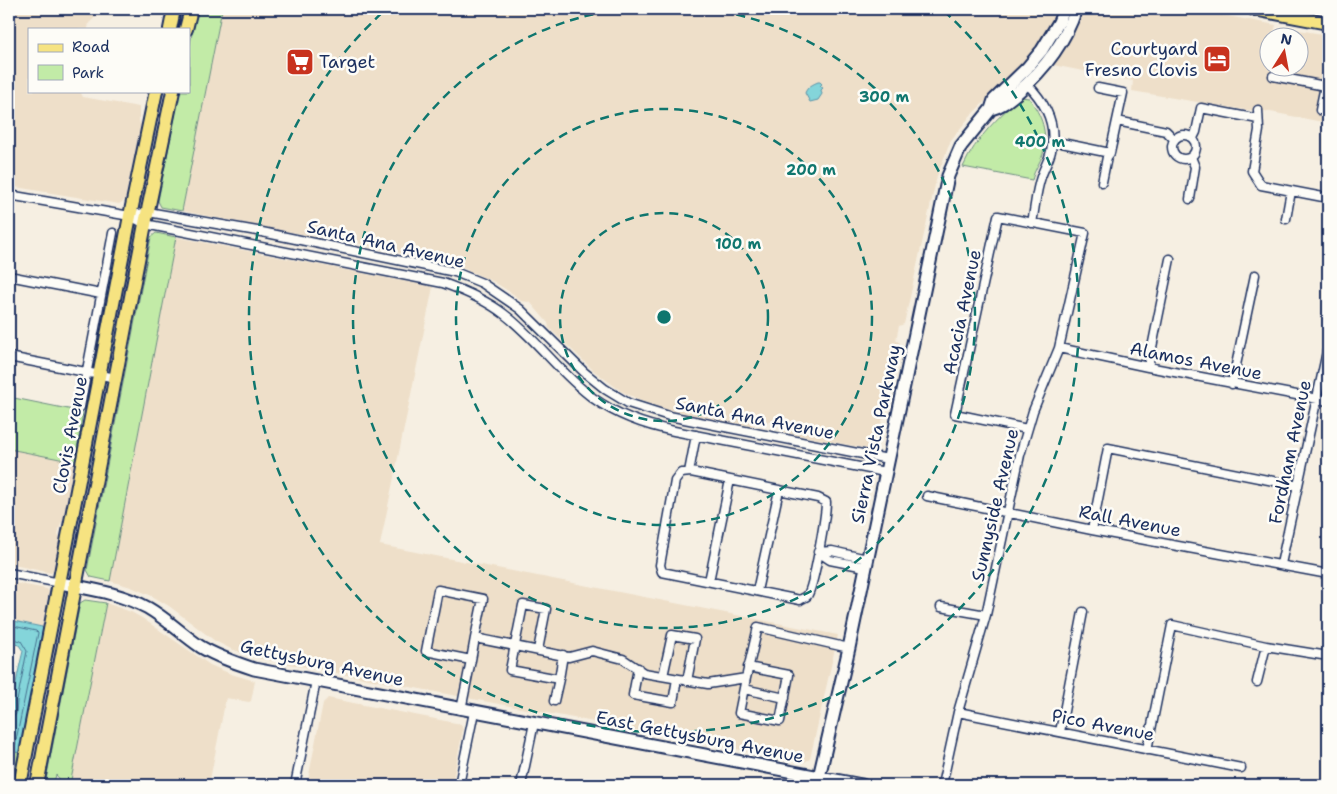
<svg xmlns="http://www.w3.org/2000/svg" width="1337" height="794" viewBox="0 0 1337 794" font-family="'Shantell Sans',sans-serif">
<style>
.built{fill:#eedfc9;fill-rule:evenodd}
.green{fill:#c2eba7;stroke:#6e8d82}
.water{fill:#84d5da;stroke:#5a93a8}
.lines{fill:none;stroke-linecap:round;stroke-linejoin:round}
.shore{stroke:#457190;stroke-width:1}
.street-casing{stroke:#1b2f5e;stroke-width:11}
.secondary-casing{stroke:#1b2f5e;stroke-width:15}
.primary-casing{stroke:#1b2f5e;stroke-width:16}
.street{stroke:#fdfcf7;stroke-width:8}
.secondary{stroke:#fdfcf7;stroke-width:11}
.primary{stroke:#f6e381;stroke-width:12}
.ring{fill:none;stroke:#0f766e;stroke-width:2.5;stroke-dasharray:9 6}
.labels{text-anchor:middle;stroke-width:5;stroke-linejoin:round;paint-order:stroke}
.poi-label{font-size:18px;fill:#1b2f5e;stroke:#fdfcf7;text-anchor:end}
.street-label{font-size:18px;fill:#1b2f5e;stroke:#fdfcf7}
.centre{fill:#0f766e;stroke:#fdfcf7;stroke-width:2.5}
.ring-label{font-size:15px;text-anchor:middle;font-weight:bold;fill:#0f766e;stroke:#fdfcf7;stroke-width:5;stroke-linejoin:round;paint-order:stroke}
</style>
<rect width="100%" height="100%" fill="#f6efe2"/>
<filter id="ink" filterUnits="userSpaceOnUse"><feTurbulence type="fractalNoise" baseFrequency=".02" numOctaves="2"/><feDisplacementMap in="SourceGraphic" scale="10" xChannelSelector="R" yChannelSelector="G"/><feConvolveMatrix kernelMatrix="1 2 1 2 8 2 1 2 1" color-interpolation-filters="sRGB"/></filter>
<g filter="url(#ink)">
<path class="built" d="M 9,9 L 104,9 L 89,23 L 88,29 L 29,29 L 29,91 L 80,91 L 83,97 L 139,107 L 139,121 L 141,125 L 125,200 L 119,204 L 9,186 Z
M 222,9 L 1059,9 L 1042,42 L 1026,62 L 971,115 L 951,140 L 937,176 L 904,324 L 899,326 L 896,340 L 900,343 L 877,443 L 869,449 L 783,432 L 778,424 L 759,420 L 751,426 L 665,409 L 642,401 L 621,391 L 594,371 L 549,328 L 548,323 L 530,302 L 521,301 L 513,294 L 494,282 L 461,267 L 343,240 L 338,235 L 319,231 L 312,236 L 182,211 Z
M 1082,9 L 1190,9 L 1276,25 L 1274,32 L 1285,34 L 1288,30 L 1293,29 L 1328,35 L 1328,123 L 1260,110 L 1245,110 L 1132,91 L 1133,81 L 1053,65 L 1068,41 ZM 1270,38 L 1300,38 L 1300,68 L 1270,68 Z
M 176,237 L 433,287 L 380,545 L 838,635 L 810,759 L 804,762 L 258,658 L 231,649 L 215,641 L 169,606 L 152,596 L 131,587 L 110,581 Z
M 9,449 L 75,462 L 63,521 L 61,523 L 58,534 L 60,537 L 54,571 L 51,573 L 9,564 Z
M 9,582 L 47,589 L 49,592 L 42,627 L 9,620 Z
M 106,603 L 131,612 L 142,618 L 210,665 L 231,674 L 255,681 L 251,701 L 249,702 L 226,698 L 209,785 L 70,785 Z
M 328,698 L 461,724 L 463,730 L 452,785 L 307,785 L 323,703 Z"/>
<path class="green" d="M 197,9 L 222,9 L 182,211 L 161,207 L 158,201 L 180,91 L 189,91 L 189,48 Z
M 1021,97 L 1029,98 C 1042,116 1048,132 1043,154 C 1040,163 1034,170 1032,180 L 963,167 C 976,138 998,117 1021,97 Z
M 156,233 L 176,237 L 110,581 L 91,577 L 87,570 L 151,237 Z
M 9,397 L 83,412 L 75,462 L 9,449 Z
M 85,600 L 106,603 L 70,785 L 65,785 L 56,775 L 53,785 L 45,785 L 80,603 Z
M 9,750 L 19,753 L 12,785 L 9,785 Z"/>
<path class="water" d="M 818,82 L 820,82 L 822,84 L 820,86 L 823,88 L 821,90 L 822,94 L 818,100 L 810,102 L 805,93 C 807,87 813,84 818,82 Z
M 9,620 L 42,627 L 44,630 L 19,753 L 9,750 C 9,716 15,684 23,651 L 19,645 L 9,643 Z"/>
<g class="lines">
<path class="shore" d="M 9,625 L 36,631 L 38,633 L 15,745 L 13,747 L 9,747
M 9,638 L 21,641 L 27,651 L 17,701 L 16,714 L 13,718 L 9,719"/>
<defs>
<path id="street" d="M 1273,76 L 1325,86
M 1027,84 C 1045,102 1057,125 1051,151 C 1049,160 1044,168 1041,177 C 1036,191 1035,208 1032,223
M 1098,88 L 1123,93 L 1110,153
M 1258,110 L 1259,130 L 1252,171 L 1261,185 L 1328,198
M 1320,110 L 1328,71
M 1117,121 L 1166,131 L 1174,139
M1172 147a12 12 0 1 1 24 0a12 12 0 1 1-24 0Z
M 1193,138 L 1196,132 L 1201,108 L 1258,119
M 1052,141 L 1110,153 L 1107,157 L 1102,182
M 9,195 L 130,216 L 145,224 L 443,283 C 465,291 486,300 504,314 C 537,339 560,374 593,398 C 618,416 644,425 674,431 L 885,472
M 1190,199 L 1195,167 L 1191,157
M 130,216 L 148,212 L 257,231 L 455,272 L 482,283 L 520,309 L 584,372 L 605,389 L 628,403 L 669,416 L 888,459
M 1286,219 L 1291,191
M 9,276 L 101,294
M 1059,348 L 1148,367 L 1328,401
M 9,357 L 116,378
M 1148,367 L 1170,259
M 1232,384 L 1255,275
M 80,407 L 113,233
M 689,472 L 696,435
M 691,472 L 818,498 L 826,502 C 826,515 814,587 807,596 C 806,597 801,599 800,600 L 662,572 L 660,565 L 675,481 L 681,473 Z
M 927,496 L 1092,530 L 1328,574
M 1092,530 L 1108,448 L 1298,486
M 818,552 L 830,560 L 865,567
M 818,552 L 832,551 L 867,559
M 1281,564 L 1328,347
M 9,573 L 60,583
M 709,581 L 730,480
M 757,591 L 779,490
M 941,607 L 986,615
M 538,650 L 546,609 L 523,605 L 510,670 L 559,679 L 563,655
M 471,660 L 475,638
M 638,668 L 633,695 L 673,702 L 677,679
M 663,676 L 672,635 L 695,639 L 687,681
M 746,678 L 739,713 L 780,721 L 789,675 L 748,667
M 1257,682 L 1266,646
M 744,689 L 785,698
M 554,701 L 559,679
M 461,710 L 471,660 L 426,651 L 438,590 L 483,599 L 475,638 L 569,657 L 592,651 L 623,659 L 644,673 L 708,684 L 746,678 L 758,627 L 849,648
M 958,712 L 1241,768
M 1060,732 L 1083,612
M 1147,750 L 1172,625 L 1266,646 L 1328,656
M 295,785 L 316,681
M 459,785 L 474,712
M 521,785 L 534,723
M 942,785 L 958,712 L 986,615 L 1020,455 L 1033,411 L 1059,348 L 1085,233 L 998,216 L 955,414 L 1027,429"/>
<path id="secondary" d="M 991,109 C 1002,106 1008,100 1017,93 C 1044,70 1065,43 1076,9
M 60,583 C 90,589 120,593 148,608 C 167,619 183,635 201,647 C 218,657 236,663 254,669 L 862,785
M 819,777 L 849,648 L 948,176 L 961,146 L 991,109 L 994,100 L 1027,68 L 1042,50 L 1059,22 L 1064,9"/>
<path id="primary" d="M 1254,9 L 1328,23
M 170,29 L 174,9
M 186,29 L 191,9
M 20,785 L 130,216 L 156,91
M 37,785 L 145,224 L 173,91"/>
</defs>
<use href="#street" class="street-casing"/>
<use href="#secondary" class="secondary-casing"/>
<use href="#primary" class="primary-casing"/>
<use href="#street" class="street"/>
<use href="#secondary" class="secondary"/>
<use href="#primary" class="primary"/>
</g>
</g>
<g class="ring">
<circle cx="664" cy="317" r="104"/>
<circle cx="664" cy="317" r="208"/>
<path d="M707 9A311 311 0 1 1 621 9"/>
<path d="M944 11A415 415 0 1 1 384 11"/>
</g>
<defs>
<symbol id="hotel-square" viewBox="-11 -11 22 22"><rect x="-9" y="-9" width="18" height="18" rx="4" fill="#c8321e" stroke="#fdfcf7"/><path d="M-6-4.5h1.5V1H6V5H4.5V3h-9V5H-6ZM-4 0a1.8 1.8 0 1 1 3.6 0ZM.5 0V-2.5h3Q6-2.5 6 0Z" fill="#fff"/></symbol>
<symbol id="supermarket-square" viewBox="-11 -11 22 22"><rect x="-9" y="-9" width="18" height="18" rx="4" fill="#c8321e" stroke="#fdfcf7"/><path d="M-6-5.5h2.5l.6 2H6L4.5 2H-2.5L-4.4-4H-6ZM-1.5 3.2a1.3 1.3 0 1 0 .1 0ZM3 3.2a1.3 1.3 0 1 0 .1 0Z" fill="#fff"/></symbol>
</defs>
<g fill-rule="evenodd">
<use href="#hotel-square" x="1201" y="43" width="32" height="32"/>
<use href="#supermarket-square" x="284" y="46" width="32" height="32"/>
</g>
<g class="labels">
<g class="poi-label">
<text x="1198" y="55">Courtyard<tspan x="1198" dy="21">Fresno Clovis</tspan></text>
<text x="319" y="68" text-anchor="start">Target</text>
</g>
<g class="street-label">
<text transform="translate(386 244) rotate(13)" y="6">Santa Ana Avenue</text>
<text transform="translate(962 312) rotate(-78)" y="6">Acacia Avenue</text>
<text transform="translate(1196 361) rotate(11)" y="6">Alamos Avenue</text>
<text transform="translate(755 418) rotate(11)" y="6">Santa Ana Avenue</text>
<text transform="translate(876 434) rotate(-78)" y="6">Sierra Vista Parkway</text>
<text transform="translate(70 435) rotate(-79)" y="6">Clovis Avenue</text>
<text transform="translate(1290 452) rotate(-78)" y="6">Fordham Avenue</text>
<text transform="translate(995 505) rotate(-77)" y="6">Sunnyside Avenue</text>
<text transform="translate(1130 521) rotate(11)" y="6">Rall Avenue</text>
<text transform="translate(322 663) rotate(12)" y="6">Gettysburg Avenue</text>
<text transform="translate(1103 725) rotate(11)" y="6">Pico Avenue</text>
<text transform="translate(700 737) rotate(11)" y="6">East Gettysburg Avenue</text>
</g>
</g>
<circle cx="664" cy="317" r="8" class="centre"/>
<g class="ring-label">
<text x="884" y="102">300 m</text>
<text x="1040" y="147">400 m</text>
<text x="811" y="175">200 m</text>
<text x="738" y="249">100 m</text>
</g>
<rect width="1337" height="794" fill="none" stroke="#fdfcf7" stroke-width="30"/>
<rect x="15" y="15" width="1307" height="764" fill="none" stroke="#1b2f5e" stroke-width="2" filter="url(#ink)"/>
<rect x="28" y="28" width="162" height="65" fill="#fdfcf7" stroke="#a3aaba"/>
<rect x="38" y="44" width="25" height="8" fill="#f6e381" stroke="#a3aaba"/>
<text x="72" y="52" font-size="15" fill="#1b2f5e">Road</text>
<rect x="38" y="65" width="25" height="15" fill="#c2eba7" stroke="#a3aaba"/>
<text x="72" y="78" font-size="15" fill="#1b2f5e">Park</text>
<g transform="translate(1284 52) rotate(11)"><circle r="24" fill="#fdfcf7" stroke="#a3aaba"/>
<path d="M0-4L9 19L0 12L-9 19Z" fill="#c8321e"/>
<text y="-8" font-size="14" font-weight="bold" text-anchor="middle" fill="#1b2f5e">N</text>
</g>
</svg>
